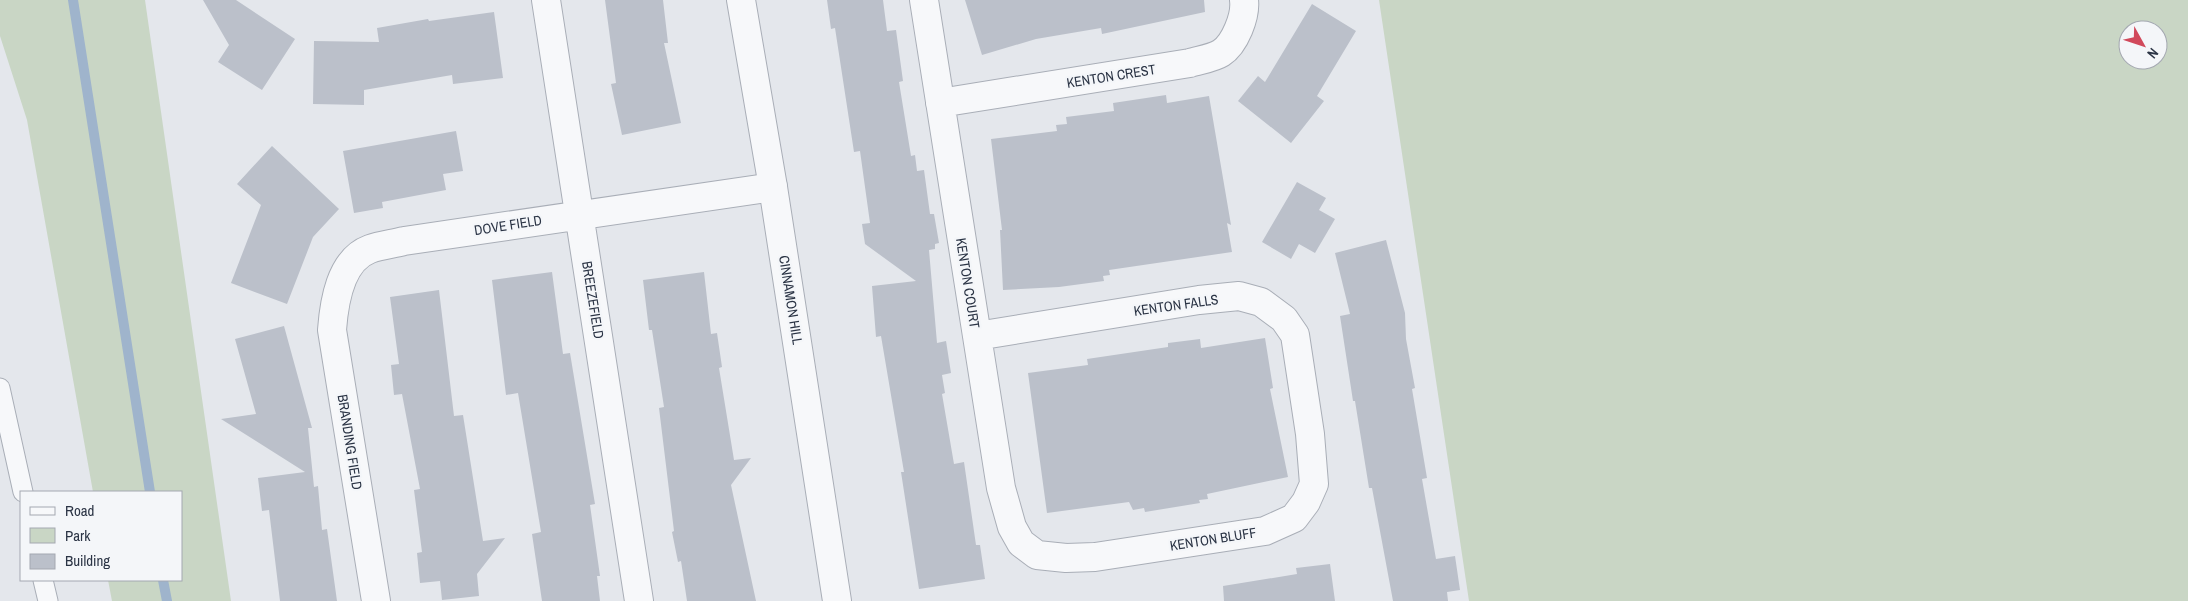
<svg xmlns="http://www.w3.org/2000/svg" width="2188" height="601" viewBox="0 0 2188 601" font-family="'Archivo Narrow',sans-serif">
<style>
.green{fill:#c9d6c5;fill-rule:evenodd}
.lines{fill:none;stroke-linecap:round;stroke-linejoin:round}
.stream{stroke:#9fb4cc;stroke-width:10}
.building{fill:#bbc0ca}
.service-casing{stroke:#a9aeb7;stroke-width:21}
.minor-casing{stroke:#a9aeb7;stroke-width:30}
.tertiary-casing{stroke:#a9aeb7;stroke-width:30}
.service{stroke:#f7f8fa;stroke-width:19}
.minor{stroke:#f7f8fa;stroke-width:28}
.tertiary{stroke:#f7f8fa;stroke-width:28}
.labels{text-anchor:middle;stroke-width:4.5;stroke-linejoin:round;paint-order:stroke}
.street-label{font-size:14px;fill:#2b3445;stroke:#f4f6f9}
</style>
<rect width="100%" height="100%" fill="#e4e7ec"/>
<path class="green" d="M 0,0 L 145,0 L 231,601 L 112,601 L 108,580 L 181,580 L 181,492 L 93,492 L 27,120 L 0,36 Z
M 1379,0 L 2188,0 L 2188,601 L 1469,601 ZM 2128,30 L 2158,30 L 2158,60 L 2128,60 Z"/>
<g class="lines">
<path class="stream" d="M 73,0 L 150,492
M 163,580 L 167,601"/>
</g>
<path class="building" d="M 203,0 L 236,0 L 295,39 L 262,90 L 218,62 L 229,45 Z
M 605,0 L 663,0 L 668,43 L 664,43 L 681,123 L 622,135 L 611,84 L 616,83 Z
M 827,0 L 883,0 L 887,31 L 896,30 L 903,81 L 899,82 L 911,156 L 915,155 L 917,171 L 924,170 L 930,214 L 934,214 L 939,243 L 935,244 L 935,249 L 929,250 L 937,343 L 946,341 L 951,373 L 942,375 L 945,393 L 942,394 L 954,464 L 964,462 L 976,545 L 980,545 L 985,579 L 919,589 L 901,472 L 904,472 L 881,336 L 876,337 L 872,286 L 916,281 L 865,244 L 862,224 L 870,223 L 860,151 L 854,152 L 835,28 L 831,29 Z
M 965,0 L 1204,0 L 1205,12 L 1102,34 L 1101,28 L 1036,39 L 982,55 Z
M 1312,4 L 1356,31 L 1317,96 L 1324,101 L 1291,143 L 1238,101 L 1258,76 L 1265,82 Z
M 494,12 L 503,78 L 453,84 L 452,75 L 364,90 L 364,105 L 313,104 L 314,41 L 379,42 L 377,28 L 428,19 L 429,21 Z
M 1166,95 L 1167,103 L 1209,96 L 1231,225 L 1227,223 L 1232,252 L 1109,270 L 1110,275 L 1103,276 L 1104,281 L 1059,287 L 1003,290 L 1000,230 L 1002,230 L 991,139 L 1057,131 L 1056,125 L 1067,124 L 1066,117 L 1114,111 L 1113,103 Z
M 456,131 L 463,171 L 443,174 L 446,190 L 382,202 L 383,208 L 354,213 L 343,151 Z
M 272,146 L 339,209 L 313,237 L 287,304 L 231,283 L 261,205 L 237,184 Z
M 1297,182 L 1326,198 L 1319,210 L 1335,219 L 1315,253 L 1299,244 L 1291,259 L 1262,242 Z
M 1386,240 L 1405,313 L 1406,339 L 1415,388 L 1412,389 L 1427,478 L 1422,479 L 1436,559 L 1455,556 L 1460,590 L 1447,592 L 1448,601 L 1393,601 L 1372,488 L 1369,488 L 1355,401 L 1353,401 L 1340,316 L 1350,314 L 1335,253 Z
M 552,272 L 563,354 L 570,353 L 595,504 L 590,505 L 600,576 L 597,576 L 600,601 L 542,601 L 532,534 L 541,532 L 518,393 L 506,395 L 492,280 Z
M 704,272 L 711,334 L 717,333 L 722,367 L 719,368 L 734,460 L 751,458 L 731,485 L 756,601 L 687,601 L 681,561 L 678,562 L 672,532 L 674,531 L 659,408 L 664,407 L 652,330 L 649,330 L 643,280 Z
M 439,290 L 454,416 L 463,415 L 483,541 L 505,538 L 477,574 L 479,596 L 442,600 L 440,581 L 420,583 L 417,553 L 422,552 L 414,490 L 420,489 L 402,394 L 394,395 L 391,365 L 399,364 L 390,297 Z
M 284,326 L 312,428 L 308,428 L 314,487 L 318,486 L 322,530 L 327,529 L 337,601 L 280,601 L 269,510 L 262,511 L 258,478 L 305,472 L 221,419 L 256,414 L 235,339 Z
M 1265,338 L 1273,388 L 1270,389 L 1288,477 L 1207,494 L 1208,499 L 1199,500 L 1200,503 L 1145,512 L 1144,508 L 1133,510 L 1129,502 L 1047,513 L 1028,373 L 1088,365 L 1087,359 L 1168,347 L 1168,343 L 1200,339 L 1201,348 Z
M 1330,564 L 1335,601 L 1224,601 L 1223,586 L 1297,574 L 1296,568 Z"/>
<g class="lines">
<defs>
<path id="service" d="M 0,388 L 23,492
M 43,580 L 48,601"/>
<path id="minor" d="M 546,0 L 639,601
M 924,0 L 977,336 L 1001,488 L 1012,527 L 1021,543 L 1037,555 L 1066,558 L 1095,557 L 1265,531 L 1294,518 L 1306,502 L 1314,484 L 1310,434 L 1295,335 L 1284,319 L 1261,302 L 1239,296 L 1199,300 L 977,336
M 940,103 L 1190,63 C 1200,60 1213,58 1221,53 C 1235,44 1246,16 1244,0
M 376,601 L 332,330 C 334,303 340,260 370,249 C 381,245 393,244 404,241 L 773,187"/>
<path id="tertiary" d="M 741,0 L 773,187 L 837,601"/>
</defs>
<use href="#service" class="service-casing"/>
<use href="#minor" class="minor-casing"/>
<use href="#tertiary" class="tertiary-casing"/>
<use href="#service" class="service"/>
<use href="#minor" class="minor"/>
<use href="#tertiary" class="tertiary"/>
</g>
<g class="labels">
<g class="street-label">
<text transform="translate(1111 76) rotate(-9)" y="5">KENTON CREST</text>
<text transform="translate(508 225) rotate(-9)" y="5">DOVE FIELD</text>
<text transform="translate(968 283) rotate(81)" y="5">KENTON COURT</text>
<text transform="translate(593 300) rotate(81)" y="5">BREEZEFIELD</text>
<text transform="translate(791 300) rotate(81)" y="5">CINNAMON HILL</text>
<text transform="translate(1176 305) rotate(-8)" y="5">KENTON FALLS</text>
<text transform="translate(350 442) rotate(81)" y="5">BRANDING FIELD</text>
<text transform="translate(1213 539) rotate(-9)" y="5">KENTON BLUFF</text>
</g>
</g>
<rect x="20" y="491" width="162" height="90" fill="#f4f6f9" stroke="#a4a8b1"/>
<rect x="30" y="507" width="25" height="8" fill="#f7f8fa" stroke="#a4a8b1"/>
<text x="65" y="516" font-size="15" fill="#2b3445">Road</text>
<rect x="30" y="528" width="25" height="15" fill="#c9d6c5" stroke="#a4a8b1"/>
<text x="65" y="541" font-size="15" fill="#2b3445">Park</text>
<rect x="30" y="554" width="25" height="15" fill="#bbc0ca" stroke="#a4a8b1"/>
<text x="65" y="566" font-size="15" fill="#2b3445">Building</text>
<g transform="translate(2143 45) rotate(130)"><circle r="24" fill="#f4f6f9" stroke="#a4a8b1"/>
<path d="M0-4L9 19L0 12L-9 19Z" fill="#d1495b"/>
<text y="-8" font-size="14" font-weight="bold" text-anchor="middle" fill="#2b3445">N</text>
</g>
</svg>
